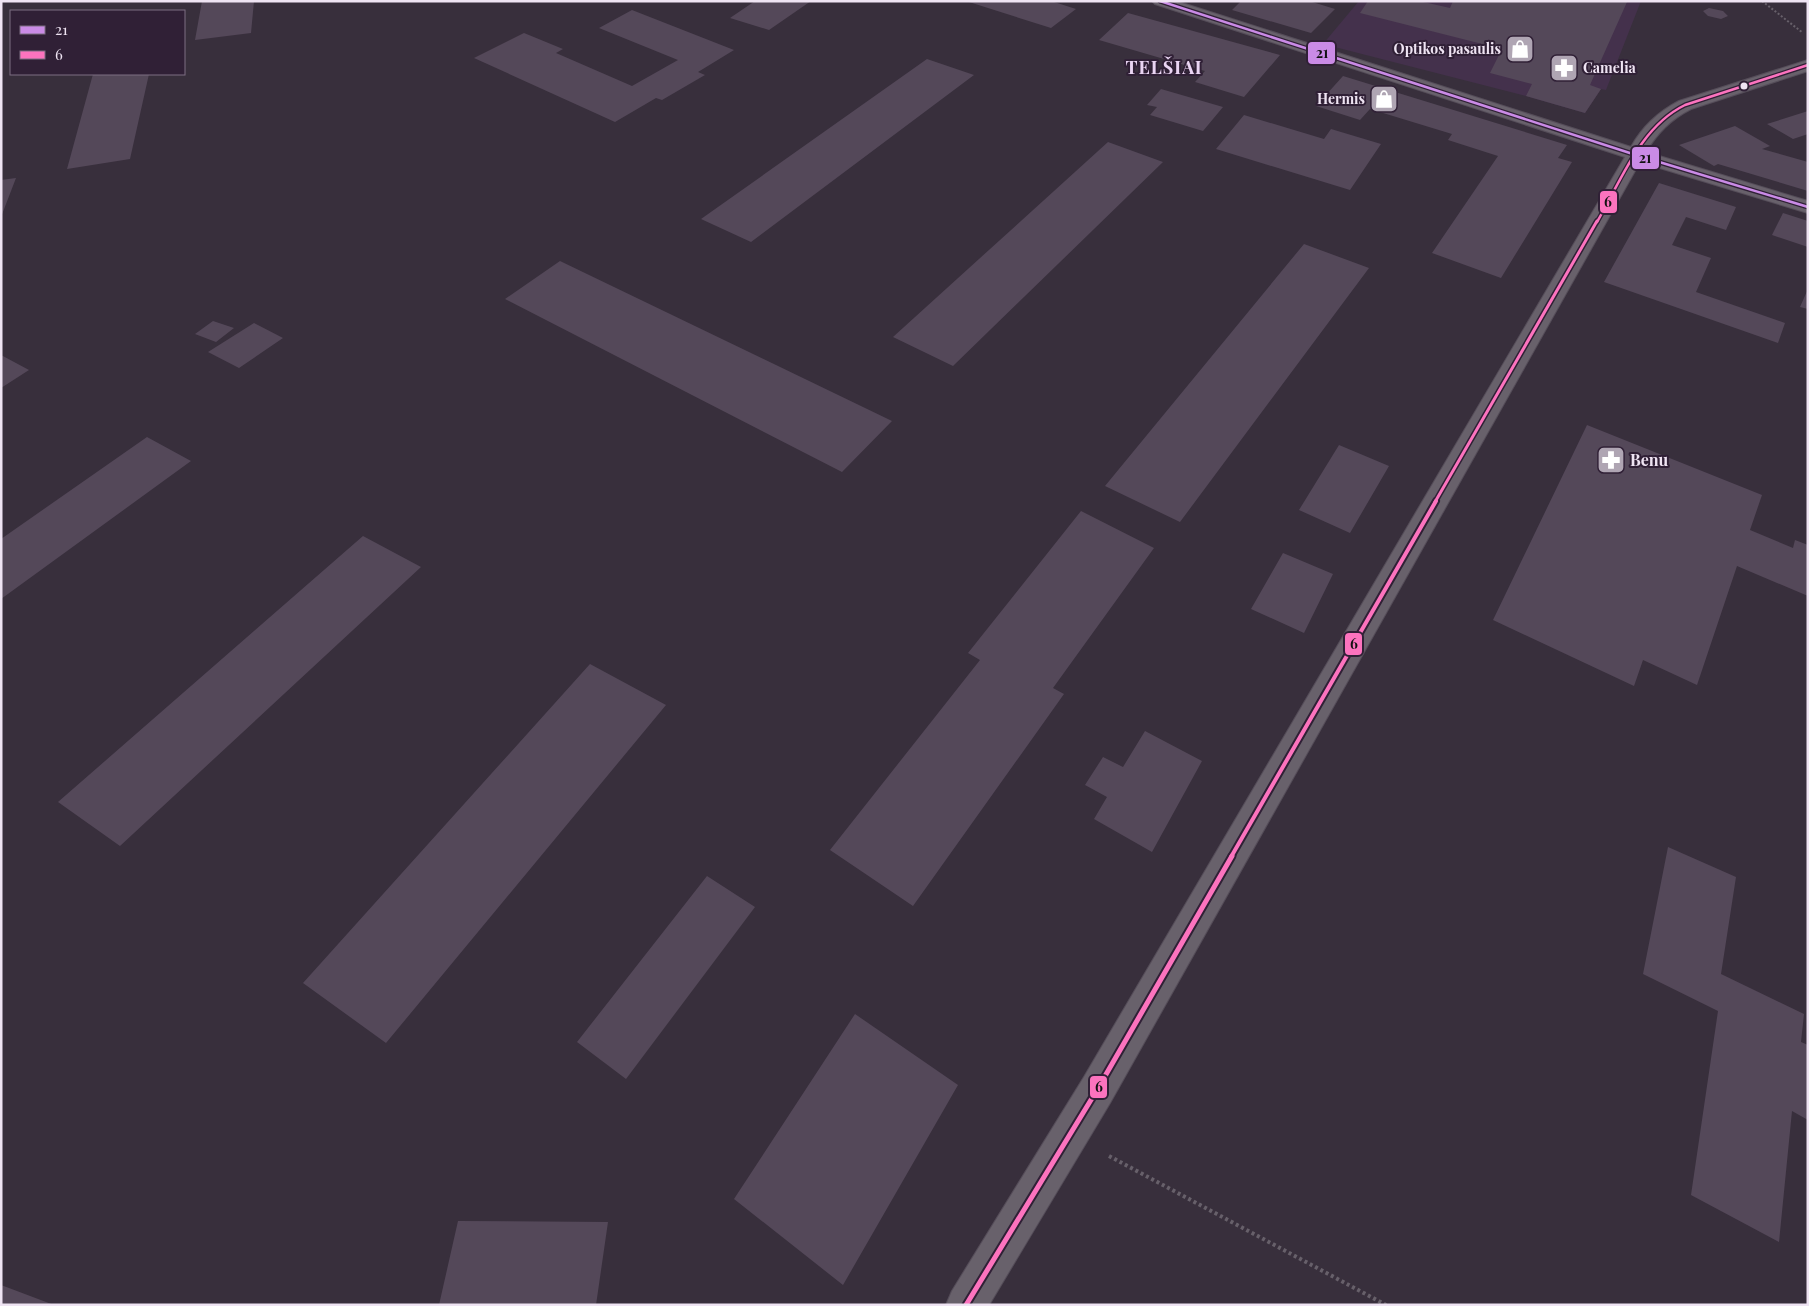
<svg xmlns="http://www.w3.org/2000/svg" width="1809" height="1306" viewBox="0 0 1809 1306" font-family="'Playfair Display',serif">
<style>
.built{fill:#44314c}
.building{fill:#544859}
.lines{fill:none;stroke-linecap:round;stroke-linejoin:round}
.minor-casing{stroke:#554d59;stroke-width:2}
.path-far1{stroke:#67606a;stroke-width:2;stroke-dasharray:2 2;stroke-linecap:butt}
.path{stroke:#67606a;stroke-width:4;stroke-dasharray:3 3;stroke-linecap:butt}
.minor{fill:#68616b;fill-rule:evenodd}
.bus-1-casing{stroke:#302036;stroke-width:5}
.bus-2-far3-casing{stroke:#302036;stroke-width:5}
.bus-2-far2-casing{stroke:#302036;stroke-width:6}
.bus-2-far1-casing{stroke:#302036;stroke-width:8}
.bus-2-casing{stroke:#302036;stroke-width:9}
.bus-1{stroke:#ca8be6;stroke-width:2.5}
.bus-2-far3{stroke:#fc73be;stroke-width:2.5}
.bus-2-far2{stroke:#fc73be;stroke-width:3}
.bus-2-far1{stroke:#fc73be;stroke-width:4}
.bus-2{stroke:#fc73be;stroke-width:5}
.bus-dot{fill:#efe4f3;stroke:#302036;stroke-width:2}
.labels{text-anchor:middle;stroke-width:4;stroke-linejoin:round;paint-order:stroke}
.far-poi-label{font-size:14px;font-weight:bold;fill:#efe4f3;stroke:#302036;text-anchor:end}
.poi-label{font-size:16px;font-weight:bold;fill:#efe4f3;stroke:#302036;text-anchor:start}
.far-district-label{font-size:18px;font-weight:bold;letter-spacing:1px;fill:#ead5f3;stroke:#302036}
.line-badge{stroke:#302036;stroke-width:2}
.pale-badge-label{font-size:14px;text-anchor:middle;font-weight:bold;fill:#111}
</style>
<rect width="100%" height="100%" fill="#382f3c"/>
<path class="built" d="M 1359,1 L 1641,1 L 1606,90 L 1601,89 L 1585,113 L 1526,96 L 1323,44 Z"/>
<path class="building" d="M 202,1 L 254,1 L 251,33 L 195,40 Z
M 755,1 L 811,1 L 769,30 L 730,18 Z
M 1051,1 L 1076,9 L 1051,28 L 969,2 Z
M 1241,1 L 1309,1 L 1335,9 L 1311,33 L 1232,10 Z
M 1368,1 L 1419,1 L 1450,8 L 1453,1 L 1627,2 L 1590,85 L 1601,89 L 1585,113 L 1526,96 L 1532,84 L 1490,73 L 1502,49 L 1360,13 Z
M 1709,8 L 1723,11 L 1728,16 L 1721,19 L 1708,16 L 1703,11 Z
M 632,10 L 734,50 L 698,72 L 705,75 L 662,100 L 656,98 L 615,122 L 474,58 L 524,33 L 563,49 L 556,53 L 632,86 L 678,60 L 599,28 Z
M 1128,13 L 1280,55 L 1244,97 L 1195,82 L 1205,71 L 1099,40 Z
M 927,59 L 974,75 L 751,242 L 701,219 Z
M 93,74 L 149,74 L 130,159 L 67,169 Z
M 1343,76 L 1567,145 L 1558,158 L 1572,162 L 1501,278 L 1432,253 L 1498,156 L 1448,140 L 1452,134 L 1370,109 L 1360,120 L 1316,106 Z
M 1161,89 L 1223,107 L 1203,131 L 1150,115 L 1157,107 L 1147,105 Z
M 1808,111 L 1808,134 L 1793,139 L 1767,124 Z
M 1244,115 L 1324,139 L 1331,129 L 1381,144 L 1350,190 L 1216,149 Z
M 1735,126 L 1770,146 L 1762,149 L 1808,162 L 1808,191 L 1718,164 L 1714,166 L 1679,145 Z
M 1108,142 L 1163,162 L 953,366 L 893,337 Z
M 16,178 L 1,217 L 1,180 Z
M 1659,183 L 1736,207 L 1726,230 L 1686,217 L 1672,245 L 1711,258 L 1696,292 L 1785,323 L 1778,343 L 1604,282 Z
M 1783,213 L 1808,221 L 1808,247 L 1772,235 Z
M 1304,244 L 1369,268 L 1180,522 L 1105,486 Z
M 560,261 L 892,421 L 842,472 L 505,299 Z
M 1808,289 L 1808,309 L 1800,307 Z
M 213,321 L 234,328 L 216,342 L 195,334 Z
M 254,323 L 283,338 L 239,368 L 208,352 Z
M 1,355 L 29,370 L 1,388 Z
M 1587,425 L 1762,495 L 1750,530 L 1793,548 L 1795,540 L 1808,545 L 1808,596 L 1737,566 L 1697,685 L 1643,660 L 1634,686 L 1493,620 Z
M 147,437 L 191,461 L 1,599 L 1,539 Z
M 1339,445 L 1389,466 L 1350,533 L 1299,510 Z
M 1081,511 L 1154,548 L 1053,688 L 1064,694 L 913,906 L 830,850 L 980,660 L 968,653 Z
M 363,536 L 421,567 L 120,846 L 58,802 Z
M 1283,553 L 1333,574 L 1304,633 L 1251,609 Z
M 590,664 L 666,705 L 386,1043 L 303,983 Z
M 1145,731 L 1202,761 L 1152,852 L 1094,819 L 1107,797 L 1085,785 L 1103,757 L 1123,767 Z
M 1668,847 L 1736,877 L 1721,974 L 1804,1014 L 1801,1042 L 1808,1045 L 1808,1120 L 1792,1111 L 1779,1242 L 1691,1195 L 1718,1011 L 1643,974 Z
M 707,876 L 755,907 L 626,1079 L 577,1042 Z
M 855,1014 L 958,1085 L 843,1285 L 734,1199 Z
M 458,1221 L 608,1222 L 596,1305 L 439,1305 Z
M 1,1285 L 54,1305 L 1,1305 Z"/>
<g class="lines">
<defs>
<path id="minor" d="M 1152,1 L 1176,1 L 1631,147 C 1642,127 1658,112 1679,101 L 1808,60 L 1808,71 L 1691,109 C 1671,119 1657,133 1646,152 L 1808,201 L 1808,213 L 1640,162 L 1110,1103 L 989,1305 L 946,1305 L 952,1291 L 1084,1077 L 1625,157 L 1155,4 Z"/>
</defs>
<use href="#minor" class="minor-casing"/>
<path class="path-far1" d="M 1762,1 L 1803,33"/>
<path class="path" d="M 1109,1156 L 1386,1305"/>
<use href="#minor" class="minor"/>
<defs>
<path id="bus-1" d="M 1160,1 L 1636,155 L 1808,207"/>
<path id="bus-2-far3" d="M 1597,222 C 1621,181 1640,127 1685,105 L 1808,65"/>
<path id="bus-2-far2" d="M 1435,502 L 1597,221"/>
<path id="bus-2-far1" d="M 1231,857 L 1436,501"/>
<path id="bus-2" d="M 966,1305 L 1097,1090 L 1232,856"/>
</defs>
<use href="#bus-1" class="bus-1-casing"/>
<use href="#bus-2-far3" class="bus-2-far3-casing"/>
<use href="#bus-2-far2" class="bus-2-far2-casing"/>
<use href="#bus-2-far1" class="bus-2-far1-casing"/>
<use href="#bus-2" class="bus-2-casing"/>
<use href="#bus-1" class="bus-1"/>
<use href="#bus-2-far3" class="bus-2-far3"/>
<use href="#bus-2-far2" class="bus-2-far2"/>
<use href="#bus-2-far1" class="bus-2-far1"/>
<use href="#bus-2" class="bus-2"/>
</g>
<defs>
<symbol id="shop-square" viewBox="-11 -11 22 22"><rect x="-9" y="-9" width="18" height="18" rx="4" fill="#afa5b3" stroke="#302036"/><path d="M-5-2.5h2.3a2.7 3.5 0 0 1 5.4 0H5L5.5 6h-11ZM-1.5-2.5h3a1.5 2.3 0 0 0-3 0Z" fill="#fff"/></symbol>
<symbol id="pharmacy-square" viewBox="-11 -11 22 22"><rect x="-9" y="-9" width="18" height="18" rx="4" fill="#afa5b3" stroke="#302036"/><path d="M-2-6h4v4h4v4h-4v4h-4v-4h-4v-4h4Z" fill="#fff"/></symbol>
</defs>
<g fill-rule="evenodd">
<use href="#shop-square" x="1504" y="33" width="32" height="32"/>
<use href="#pharmacy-square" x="1548" y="52" width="32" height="32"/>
<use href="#shop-square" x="1368" y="83" width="32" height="32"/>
<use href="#pharmacy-square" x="1595" y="444" width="32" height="32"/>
</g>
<circle class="bus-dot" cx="1744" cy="86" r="4.5"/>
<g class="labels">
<g class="far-poi-label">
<text x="1501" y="54">Optikos pasaulis</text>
<text x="1583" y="73" text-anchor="start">Camelia</text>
<text x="1365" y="104">Hermis</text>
</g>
<g class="poi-label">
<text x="1630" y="466">Benu</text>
</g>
<g class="far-district-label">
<text x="1164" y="74">TELŠIAI</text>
</g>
</g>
<g class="line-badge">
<rect x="1307" y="41" width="29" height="24" rx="5" fill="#ca8be6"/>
<rect x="1631" y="146" width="29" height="24" rx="5" fill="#ca8be6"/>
<rect x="1599" y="190" width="19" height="24" rx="5" fill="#fc73be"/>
<rect x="1344" y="632" width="19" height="24" rx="5" fill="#fc73be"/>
<rect x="1089" y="1075" width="19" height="24" rx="5" fill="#fc73be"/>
</g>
<g class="pale-badge-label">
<text x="1322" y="58">21</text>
<text x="1645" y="163">21</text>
<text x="1608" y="207">6</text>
<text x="1354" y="649">6</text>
<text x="1099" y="1092">6</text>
</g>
<rect width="1809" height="1306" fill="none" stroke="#efe4f3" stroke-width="5"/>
<rect x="10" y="10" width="175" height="65" fill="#302036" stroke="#7c6e82"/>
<rect x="20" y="26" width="25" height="8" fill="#ca8be6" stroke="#7c6e82"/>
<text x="55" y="35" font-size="15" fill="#efe4f3">21</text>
<rect x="20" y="51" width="25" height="8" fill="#fc73be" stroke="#7c6e82"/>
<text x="55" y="60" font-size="15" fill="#efe4f3">6</text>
</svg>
